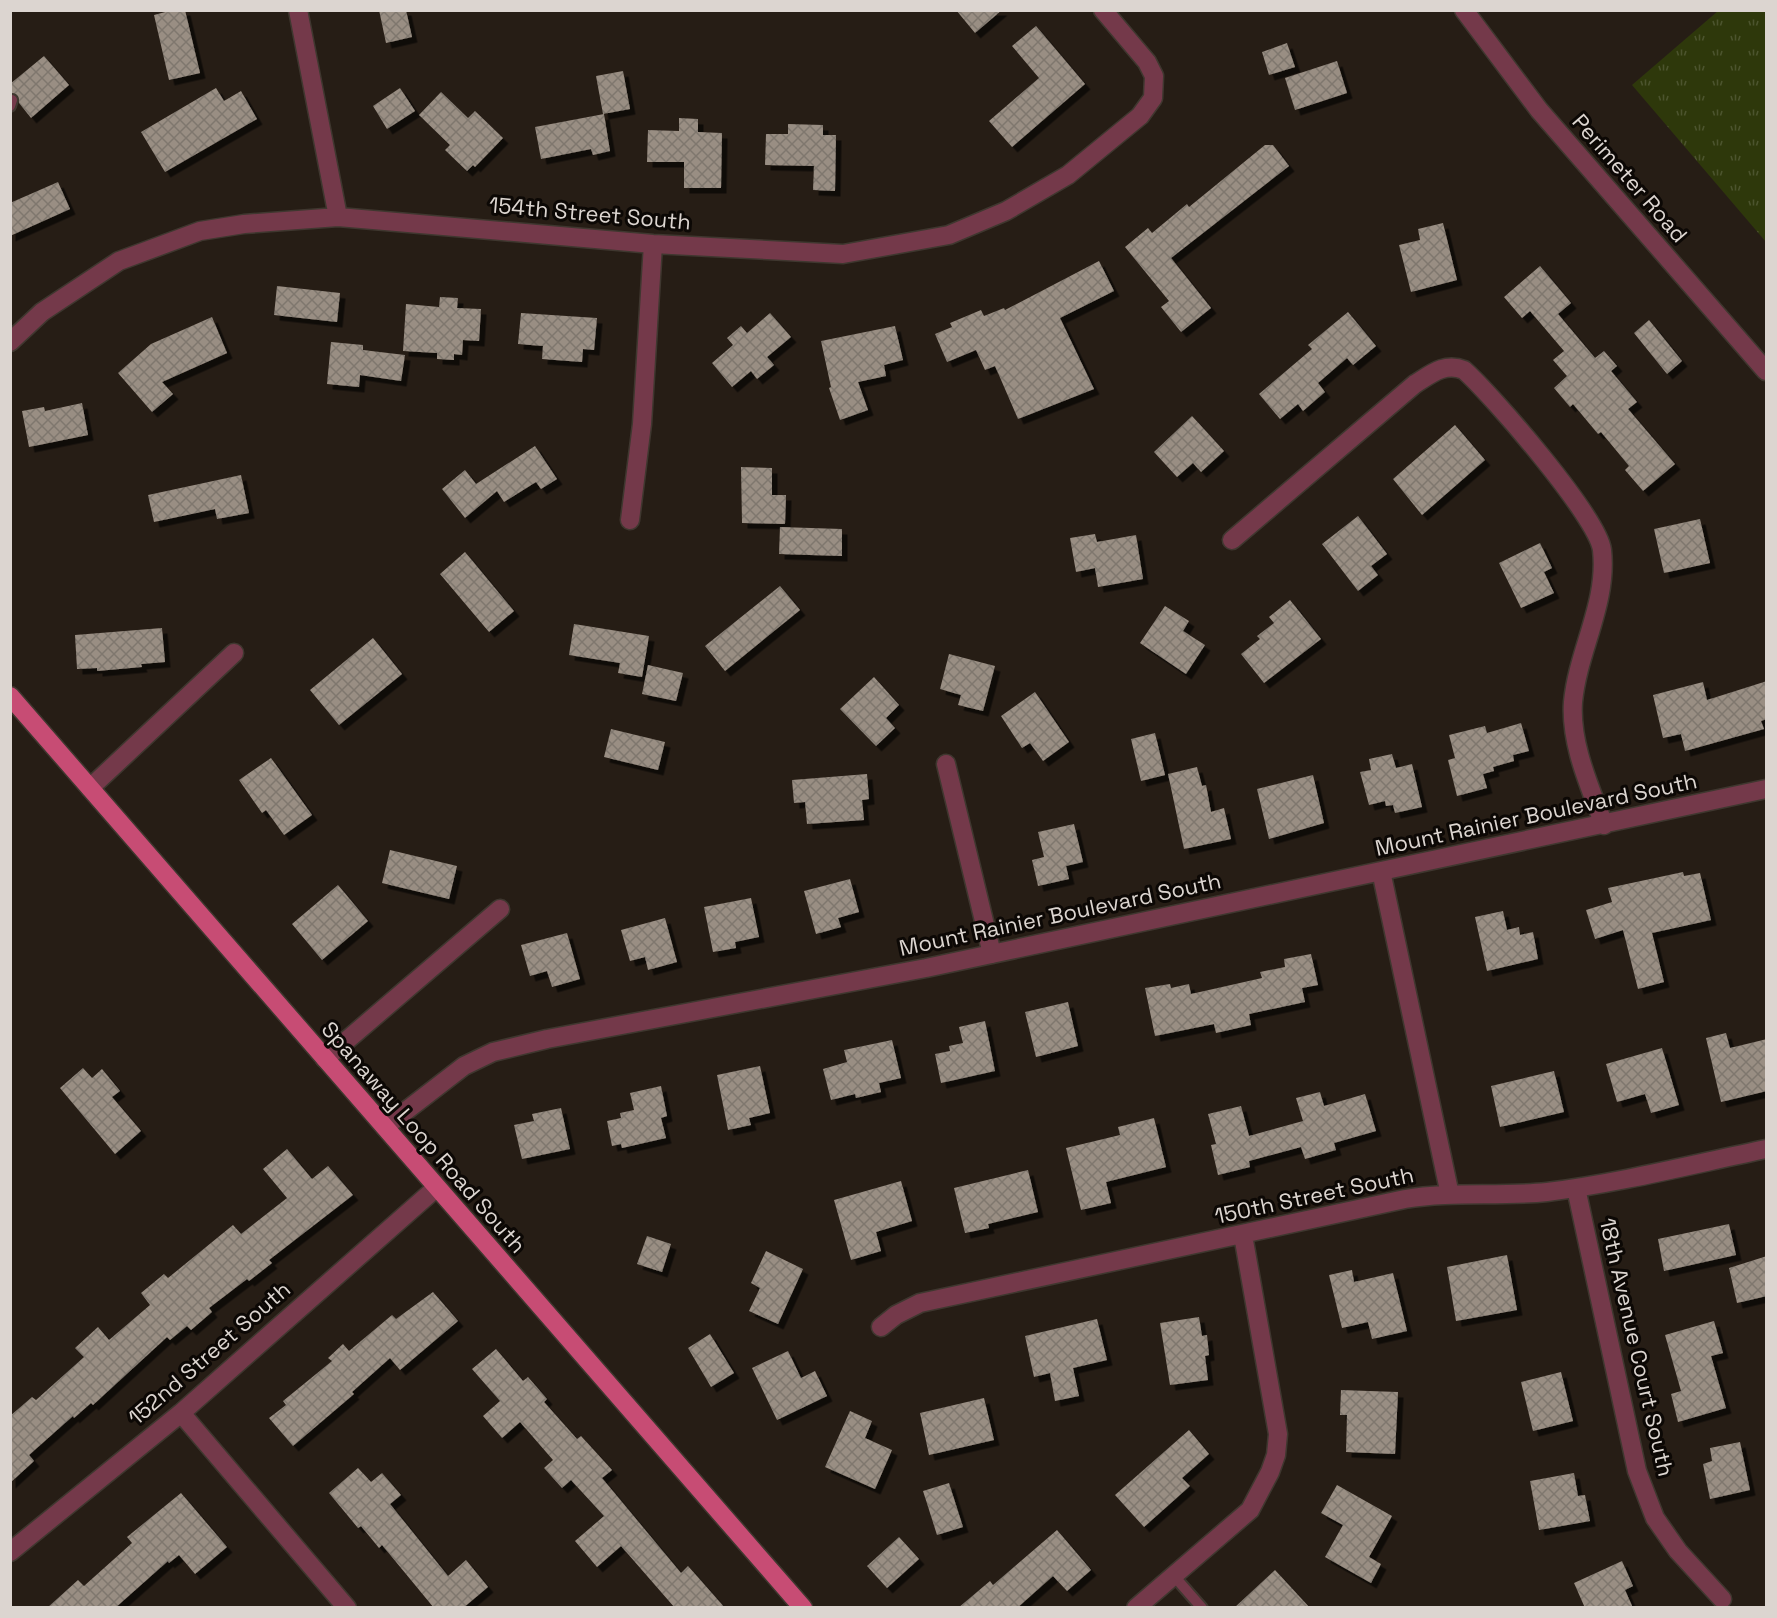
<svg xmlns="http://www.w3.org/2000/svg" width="1777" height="1618" viewBox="0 0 1777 1618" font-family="'Space Grotesk',sans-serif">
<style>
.grass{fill:url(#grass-tufts)}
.building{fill:url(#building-cross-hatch);filter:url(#shadow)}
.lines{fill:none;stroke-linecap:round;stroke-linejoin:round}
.service-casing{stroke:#3f372f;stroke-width:14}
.minor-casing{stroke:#3f372f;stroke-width:21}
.tertiary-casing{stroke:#3f372f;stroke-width:21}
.primary-casing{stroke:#3f372f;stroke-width:21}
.service{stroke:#74394a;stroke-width:10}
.minor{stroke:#74394a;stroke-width:18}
.tertiary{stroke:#74394a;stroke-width:18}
.primary{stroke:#c74c74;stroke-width:18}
.labels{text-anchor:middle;stroke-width:6;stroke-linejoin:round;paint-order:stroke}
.street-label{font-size:22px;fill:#dcd5d0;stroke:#0c0805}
</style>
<defs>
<pattern id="grass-tufts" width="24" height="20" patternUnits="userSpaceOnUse" patternTransform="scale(1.5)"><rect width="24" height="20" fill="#2e380b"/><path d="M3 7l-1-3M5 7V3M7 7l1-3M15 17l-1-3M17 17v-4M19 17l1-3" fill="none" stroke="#4c542e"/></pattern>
<pattern id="building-cross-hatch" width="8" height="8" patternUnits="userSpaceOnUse" patternTransform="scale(1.5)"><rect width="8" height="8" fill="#998e83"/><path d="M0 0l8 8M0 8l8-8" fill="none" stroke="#7f776e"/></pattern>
<filter id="shadow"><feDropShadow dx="5.5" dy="5.5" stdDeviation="0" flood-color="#0009"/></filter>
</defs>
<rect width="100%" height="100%" fill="#261d15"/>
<path class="grass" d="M 1718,11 L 1766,11 L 1766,242 L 1632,85 Z"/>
<path class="building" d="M 173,10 L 185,10 L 200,73 L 169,80 L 154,15 Z
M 379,10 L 406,10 L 412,37 L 386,43 Z
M 956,10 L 1002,10 L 975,33 Z
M 1036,26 L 1085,84 L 1012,147 L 989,121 L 1039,78 L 1012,46 Z
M 1287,43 L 1295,67 L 1269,75 L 1262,52 Z
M 44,56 L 69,85 L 31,118 L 19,103 L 18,96 L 10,93 L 10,84 Z
M 1337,61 L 1347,93 L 1295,110 L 1285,78 Z
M 623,71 L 630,109 L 603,114 L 596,76 Z
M 216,88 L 224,101 L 241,91 L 257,119 L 165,172 L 141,132 Z
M 400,88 L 415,111 L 387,129 L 373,106 Z
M 441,92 L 468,118 L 475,111 L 503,138 L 475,167 L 473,165 L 467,171 L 445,150 L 450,145 L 419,115 Z
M 604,114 L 610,151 L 593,155 L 591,149 L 541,159 L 535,127 Z
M 679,118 L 698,119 L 698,132 L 722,133 L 721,188 L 684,188 L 684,162 L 647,162 L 648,130 L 679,131 Z
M 788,124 L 823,125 L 823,135 L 836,135 L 835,191 L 813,190 L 814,166 L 765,165 L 766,134 L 788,134 Z
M 1265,145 L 1273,145 L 1289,166 L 1171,258 L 1211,308 L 1181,332 L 1161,307 L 1169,301 L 1125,247 L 1148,228 L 1152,233 L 1187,204 L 1189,207 Z
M 58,182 L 70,209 L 10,236 L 10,203 Z
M 1443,223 L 1457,280 L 1411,292 L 1399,245 L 1420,240 L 1418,229 Z
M 1099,261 L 1114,291 L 1060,318 L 1094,389 L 1018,419 L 995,366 L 985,370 L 976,350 L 947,362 L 935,334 L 952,327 L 950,323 L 981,310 L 984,316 L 1004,308 L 1005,310 Z
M 1540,266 L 1571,303 L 1558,314 L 1595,358 L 1604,351 L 1617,366 L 1611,371 L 1637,402 L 1628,409 L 1675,464 L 1643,491 L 1625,470 L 1629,466 L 1601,432 L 1598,434 L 1573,404 L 1570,407 L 1554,388 L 1567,376 L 1553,360 L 1564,351 L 1530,311 L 1522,318 L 1504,297 Z
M 277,286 L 340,293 L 337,322 L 274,315 Z
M 440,297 L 458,298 L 457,308 L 481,309 L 479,341 L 463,340 L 462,355 L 454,354 L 454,360 L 437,359 L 437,353 L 403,351 L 406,304 L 439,307 Z
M 1348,312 L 1376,346 L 1353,365 L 1347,358 L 1318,383 L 1325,392 L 1303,411 L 1298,404 L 1280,419 L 1259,394 L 1312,349 L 1308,345 Z
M 521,313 L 597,318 L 594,350 L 583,349 L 582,362 L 542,359 L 543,346 L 518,344 Z
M 770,313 L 791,337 L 767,357 L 774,365 L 757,379 L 751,371 L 732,387 L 712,363 L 733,345 L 727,338 L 741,326 L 747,333 Z
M 212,317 L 227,353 L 162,382 L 173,394 L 152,412 L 118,373 L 151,344 Z
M 1649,320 L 1682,361 L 1667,374 L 1634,333 Z
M 895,326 L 903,360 L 884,365 L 886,376 L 858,382 L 868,410 L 840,420 L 829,388 L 831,387 L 821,341 Z
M 331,342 L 363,345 L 363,350 L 405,355 L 401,381 L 360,375 L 359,387 L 327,384 Z
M 82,403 L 88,435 L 29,447 L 22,411 L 44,407 L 45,411 Z
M 1192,416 L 1224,451 L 1201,472 L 1193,463 L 1177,477 L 1154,452 Z
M 1455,425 L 1485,460 L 1422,515 L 1393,479 Z
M 535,446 L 557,479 L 541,489 L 536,482 L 504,502 L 497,491 L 465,518 L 442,489 L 465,470 L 476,484 Z
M 741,467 L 772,468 L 772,495 L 786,495 L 785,524 L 742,523 Z
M 241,475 L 249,513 L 217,519 L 215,509 L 154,522 L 148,495 Z
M 1358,516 L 1387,554 L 1371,566 L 1378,575 L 1358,591 L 1322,544 Z
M 1700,519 L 1710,563 L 1664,573 L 1654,529 Z
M 780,527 L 842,529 L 842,556 L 779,554 Z
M 1095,534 L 1097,542 L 1136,535 L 1143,579 L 1098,587 L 1095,568 L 1076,572 L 1070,538 Z
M 1540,543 L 1552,568 L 1544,572 L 1554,593 L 1521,608 L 1499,563 Z
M 465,552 L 514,611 L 489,632 L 440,574 Z
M 780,586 L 800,610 L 725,671 L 705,646 Z
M 1290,600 L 1321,639 L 1264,683 L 1241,654 L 1260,639 L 1257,636 L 1274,623 L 1269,617 Z
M 1165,606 L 1189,621 L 1183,631 L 1205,645 L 1186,674 L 1140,643 Z
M 574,624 L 649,636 L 642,677 L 618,673 L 620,663 L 569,655 Z
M 162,628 L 165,662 L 141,664 L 142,667 L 97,671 L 97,668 L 77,669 L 75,635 Z
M 373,638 L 402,674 L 339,725 L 310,690 Z
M 949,654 L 995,666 L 983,711 L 958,705 L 961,695 L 940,689 Z
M 648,665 L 683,673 L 676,701 L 642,694 Z
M 874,677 L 899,705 L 886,718 L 895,728 L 876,746 L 840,709 Z
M 1767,681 L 1767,719 L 1761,721 L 1764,729 L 1685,751 L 1681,734 L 1663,738 L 1653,695 L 1703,682 L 1707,700 Z
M 1035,692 L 1069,742 L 1043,761 L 1030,743 L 1022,748 L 1001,716 Z
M 1521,723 L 1529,751 L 1513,755 L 1514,761 L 1493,767 L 1494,771 L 1483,774 L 1487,788 L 1457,796 L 1448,760 L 1455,758 L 1449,735 L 1485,726 L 1487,733 Z
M 611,729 L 665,742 L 658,770 L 604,757 Z
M 1155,733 L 1165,775 L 1141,781 L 1131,739 Z
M 1392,754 L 1396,768 L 1412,764 L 1422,807 L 1395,813 L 1393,805 L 1386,806 L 1385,801 L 1369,805 L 1360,772 L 1371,770 L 1369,759 Z
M 271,758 L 312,815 L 284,835 L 266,810 L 262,813 L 239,780 Z
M 1197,767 L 1202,786 L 1206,785 L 1211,812 L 1224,808 L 1231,839 L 1184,849 L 1168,774 Z
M 867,774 L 869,799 L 862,800 L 864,820 L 807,824 L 805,802 L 794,803 L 792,780 Z
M 1313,775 L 1324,823 L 1269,839 L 1257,789 Z
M 1074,824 L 1083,862 L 1066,866 L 1069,879 L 1038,886 L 1032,860 L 1044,857 L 1038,832 Z
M 390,850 L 457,866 L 449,899 L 382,883 Z
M 1683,872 L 1684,876 L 1700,873 L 1711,920 L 1652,933 L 1664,982 L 1638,989 L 1623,930 L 1595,939 L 1586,910 L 1612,902 L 1608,888 Z
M 850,879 L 859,912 L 838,918 L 841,927 L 816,934 L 804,891 Z
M 338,885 L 368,921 L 322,960 L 292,924 Z
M 751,898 L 759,937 L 735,942 L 736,948 L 713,952 L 704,907 Z
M 1503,911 L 1507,930 L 1519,927 L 1520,935 L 1533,932 L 1538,959 L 1487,971 L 1475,917 Z
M 665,918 L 677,962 L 648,970 L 645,957 L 630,961 L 621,930 Z
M 567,933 L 580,979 L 552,987 L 547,971 L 530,976 L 521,945 Z
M 1311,954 L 1318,985 L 1302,988 L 1305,1002 L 1249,1014 L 1251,1025 L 1216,1033 L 1214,1024 L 1155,1036 L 1145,988 L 1170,984 L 1171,988 L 1189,984 L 1191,994 L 1262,978 L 1260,972 L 1285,967 L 1284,959 Z
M 1068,1002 L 1078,1046 L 1036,1057 L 1025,1012 Z
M 985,1021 L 995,1071 L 941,1083 L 935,1054 L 950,1051 L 949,1046 L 963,1043 L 959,1027 Z
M 1726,1033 L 1730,1048 L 1767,1039 L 1767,1091 L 1721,1102 L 1706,1038 Z
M 892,1040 L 901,1078 L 879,1083 L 881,1092 L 856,1098 L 855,1094 L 831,1100 L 823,1069 L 847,1062 L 844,1050 Z
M 1662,1048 L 1679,1105 L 1651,1113 L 1645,1094 L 1617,1102 L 1606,1064 Z
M 760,1066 L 770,1113 L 749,1118 L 751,1125 L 728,1130 L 717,1075 Z
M 83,1068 L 92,1078 L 102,1069 L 120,1091 L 112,1097 L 141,1131 L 115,1154 L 60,1088 Z
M 1554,1071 L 1564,1112 L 1500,1127 L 1491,1086 Z
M 661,1086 L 667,1116 L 661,1118 L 666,1138 L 622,1148 L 621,1144 L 612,1146 L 607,1121 L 621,1118 L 620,1113 L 634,1110 L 630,1093 Z
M 1320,1092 L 1324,1106 L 1365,1094 L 1376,1131 L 1334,1143 L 1336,1150 L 1305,1159 L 1301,1147 L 1249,1161 L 1250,1167 L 1218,1175 L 1211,1145 L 1216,1144 L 1208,1114 L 1241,1106 L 1249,1136 L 1303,1121 L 1296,1098 Z
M 561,1108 L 570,1149 L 522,1159 L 514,1125 L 534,1121 L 532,1114 Z
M 1154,1118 L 1166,1167 L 1106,1182 L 1111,1203 L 1081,1210 L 1066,1148 L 1120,1135 L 1118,1127 Z
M 287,1149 L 312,1179 L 328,1166 L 353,1195 L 269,1260 L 272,1263 L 249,1281 L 247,1279 L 209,1308 L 212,1312 L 191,1330 L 187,1326 L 170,1340 L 167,1337 L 93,1405 L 91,1403 L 74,1418 L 73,1416 L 29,1455 L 34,1461 L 10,1483 L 10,1416 L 32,1397 L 36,1400 L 84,1357 L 75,1348 L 98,1327 L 109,1340 L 150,1305 L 141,1293 L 164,1274 L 168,1278 L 233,1225 L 241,1234 L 287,1198 L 263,1169 Z
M 1028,1170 L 1038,1212 L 988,1224 L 989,1228 L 965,1233 L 954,1188 Z
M 901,1181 L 912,1221 L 876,1232 L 881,1251 L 851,1260 L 834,1200 Z
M 1729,1224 L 1736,1255 L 1664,1271 L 1658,1239 Z
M 647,1236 L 671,1244 L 662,1272 L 637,1264 Z
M 766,1251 L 803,1269 L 778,1324 L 749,1311 L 760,1288 L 751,1283 Z
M 1507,1255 L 1517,1310 L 1456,1321 L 1447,1267 Z
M 1767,1256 L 1767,1296 L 1737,1303 L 1729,1268 Z
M 1352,1270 L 1354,1282 L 1393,1273 L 1407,1331 L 1372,1339 L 1368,1322 L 1342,1328 L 1329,1275 Z
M 433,1292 L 458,1321 L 400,1370 L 390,1358 L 352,1392 L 354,1394 L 293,1446 L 269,1418 L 286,1405 L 283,1401 L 332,1361 L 328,1358 L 343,1344 L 349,1351 L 392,1315 L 396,1319 Z
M 1199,1317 L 1202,1336 L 1207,1335 L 1209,1355 L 1205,1356 L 1208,1380 L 1170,1385 L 1160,1323 Z
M 1097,1319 L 1107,1360 L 1073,1368 L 1079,1396 L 1055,1401 L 1050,1373 L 1034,1377 L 1025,1336 Z
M 1714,1321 L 1723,1353 L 1711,1356 L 1726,1408 L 1678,1422 L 1671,1394 L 1681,1391 L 1665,1335 Z
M 710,1334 L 734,1373 L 711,1387 L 688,1348 Z
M 496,1349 L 523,1381 L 528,1377 L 547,1399 L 544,1402 L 577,1439 L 581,1436 L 612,1470 L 602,1478 L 681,1573 L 688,1566 L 725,1608 L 675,1608 L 621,1546 L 597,1567 L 575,1541 L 604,1516 L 571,1480 L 562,1488 L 544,1468 L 553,1460 L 520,1422 L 502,1438 L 483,1416 L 500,1401 L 472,1369 Z
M 788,1351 L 801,1378 L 815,1371 L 827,1396 L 777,1420 L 752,1368 Z
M 1561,1372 L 1573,1421 L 1533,1431 L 1521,1382 Z
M 1341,1390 L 1398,1392 L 1395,1454 L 1346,1452 L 1347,1415 L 1340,1415 Z
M 984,1398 L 994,1440 L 929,1455 L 920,1413 Z
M 850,1411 L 872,1421 L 865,1438 L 892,1450 L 875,1489 L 825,1467 Z
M 1189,1430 L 1209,1454 L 1182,1478 L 1190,1486 L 1144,1527 L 1115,1495 Z
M 1740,1442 L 1750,1490 L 1710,1499 L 1703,1464 L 1712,1461 L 1710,1448 Z
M 358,1468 L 371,1482 L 382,1473 L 401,1495 L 390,1504 L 448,1576 L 466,1560 L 488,1587 L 463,1608 L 434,1608 L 382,1545 L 379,1548 L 361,1526 L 358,1528 L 329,1493 Z
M 1574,1473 L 1578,1496 L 1585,1495 L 1590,1521 L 1539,1530 L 1530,1481 Z
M 949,1483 L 963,1527 L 937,1535 L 923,1491 Z
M 1337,1485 L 1392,1516 L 1369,1557 L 1381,1564 L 1371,1583 L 1325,1557 L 1343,1525 L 1321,1513 Z
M 181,1493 L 227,1547 L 195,1574 L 179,1555 L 169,1563 L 168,1561 L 115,1608 L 47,1608 L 78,1580 L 84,1586 L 132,1543 L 127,1537 Z
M 1057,1530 L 1091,1570 L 1067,1591 L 1053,1576 L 1017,1608 L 958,1608 L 990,1581 L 993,1585 Z
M 899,1537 L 919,1559 L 887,1588 L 867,1566 Z
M 1622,1561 L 1633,1586 L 1625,1590 L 1633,1608 L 1585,1608 L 1574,1583 Z
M 1275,1570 L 1310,1608 L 1234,1608 Z"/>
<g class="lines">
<defs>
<path id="service" d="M 10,106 L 12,100
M 1174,1576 L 1202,1608"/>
<path id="minor" d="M 298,10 L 338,217
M 10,342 L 42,312 L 119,261 L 200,231 L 244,224 L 338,217 L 653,244 L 843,254 L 949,235 L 1006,211 L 1068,175 L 1140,116 L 1153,98 L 1154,76 L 1147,62 L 1103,10
M 630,520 L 642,424 L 653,244
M 1232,540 L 1415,384 C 1431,374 1445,362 1464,370 C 1492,395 1598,517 1602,550 C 1608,603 1578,650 1573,702 C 1570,744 1590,787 1604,825
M 946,764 L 992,954
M 90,788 L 234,653
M 1381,871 L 1450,1195
M 325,1059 L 500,909
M 385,1127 L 464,1066 L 493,1052 L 547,1039 L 926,968 L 1766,789
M 1576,1188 L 1637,1471 L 1655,1518 L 1678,1551 L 1722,1599
M 881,1327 L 896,1315 L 920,1303 L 1405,1199 C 1452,1191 1499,1197 1547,1192 C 1620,1183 1694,1164 1766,1149
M 181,1413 L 347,1608
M 10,1552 L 181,1413 L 436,1188
M 1136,1608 L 1250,1510 L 1270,1472 L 1276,1455 L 1278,1434 L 1243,1235"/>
<path id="tertiary" d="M 1464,10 L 1539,110 L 1766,371"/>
<path id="primary" d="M 10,696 L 803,1608"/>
</defs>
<use href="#service" class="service-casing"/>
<use href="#minor" class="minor-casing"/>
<use href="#tertiary" class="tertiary-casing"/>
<use href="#primary" class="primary-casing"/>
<use href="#service" class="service"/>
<use href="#minor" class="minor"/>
<use href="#tertiary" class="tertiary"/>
<use href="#primary" class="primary"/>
</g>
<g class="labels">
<g class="street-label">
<text transform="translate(1630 178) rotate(49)" y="8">Perimeter Road</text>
<text transform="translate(590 213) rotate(5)" y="8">154th Street South</text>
<text transform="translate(1536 814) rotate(-12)" y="8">Mount Rainier Boulevard South</text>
<text transform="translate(1060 914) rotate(-12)" y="8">Mount Rainier Boulevard South</text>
<text transform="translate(424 1137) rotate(49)" y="8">Spanaway Loop Road South</text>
<text transform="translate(1314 1195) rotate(-12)" y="8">150th Street South</text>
<text transform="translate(1637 1347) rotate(77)" y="8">18th Avenue Court South</text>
<text transform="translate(209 1353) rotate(-41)" y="8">152nd Street South</text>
</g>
</g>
<rect width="1777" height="1618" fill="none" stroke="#dcd5d0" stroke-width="24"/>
</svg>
